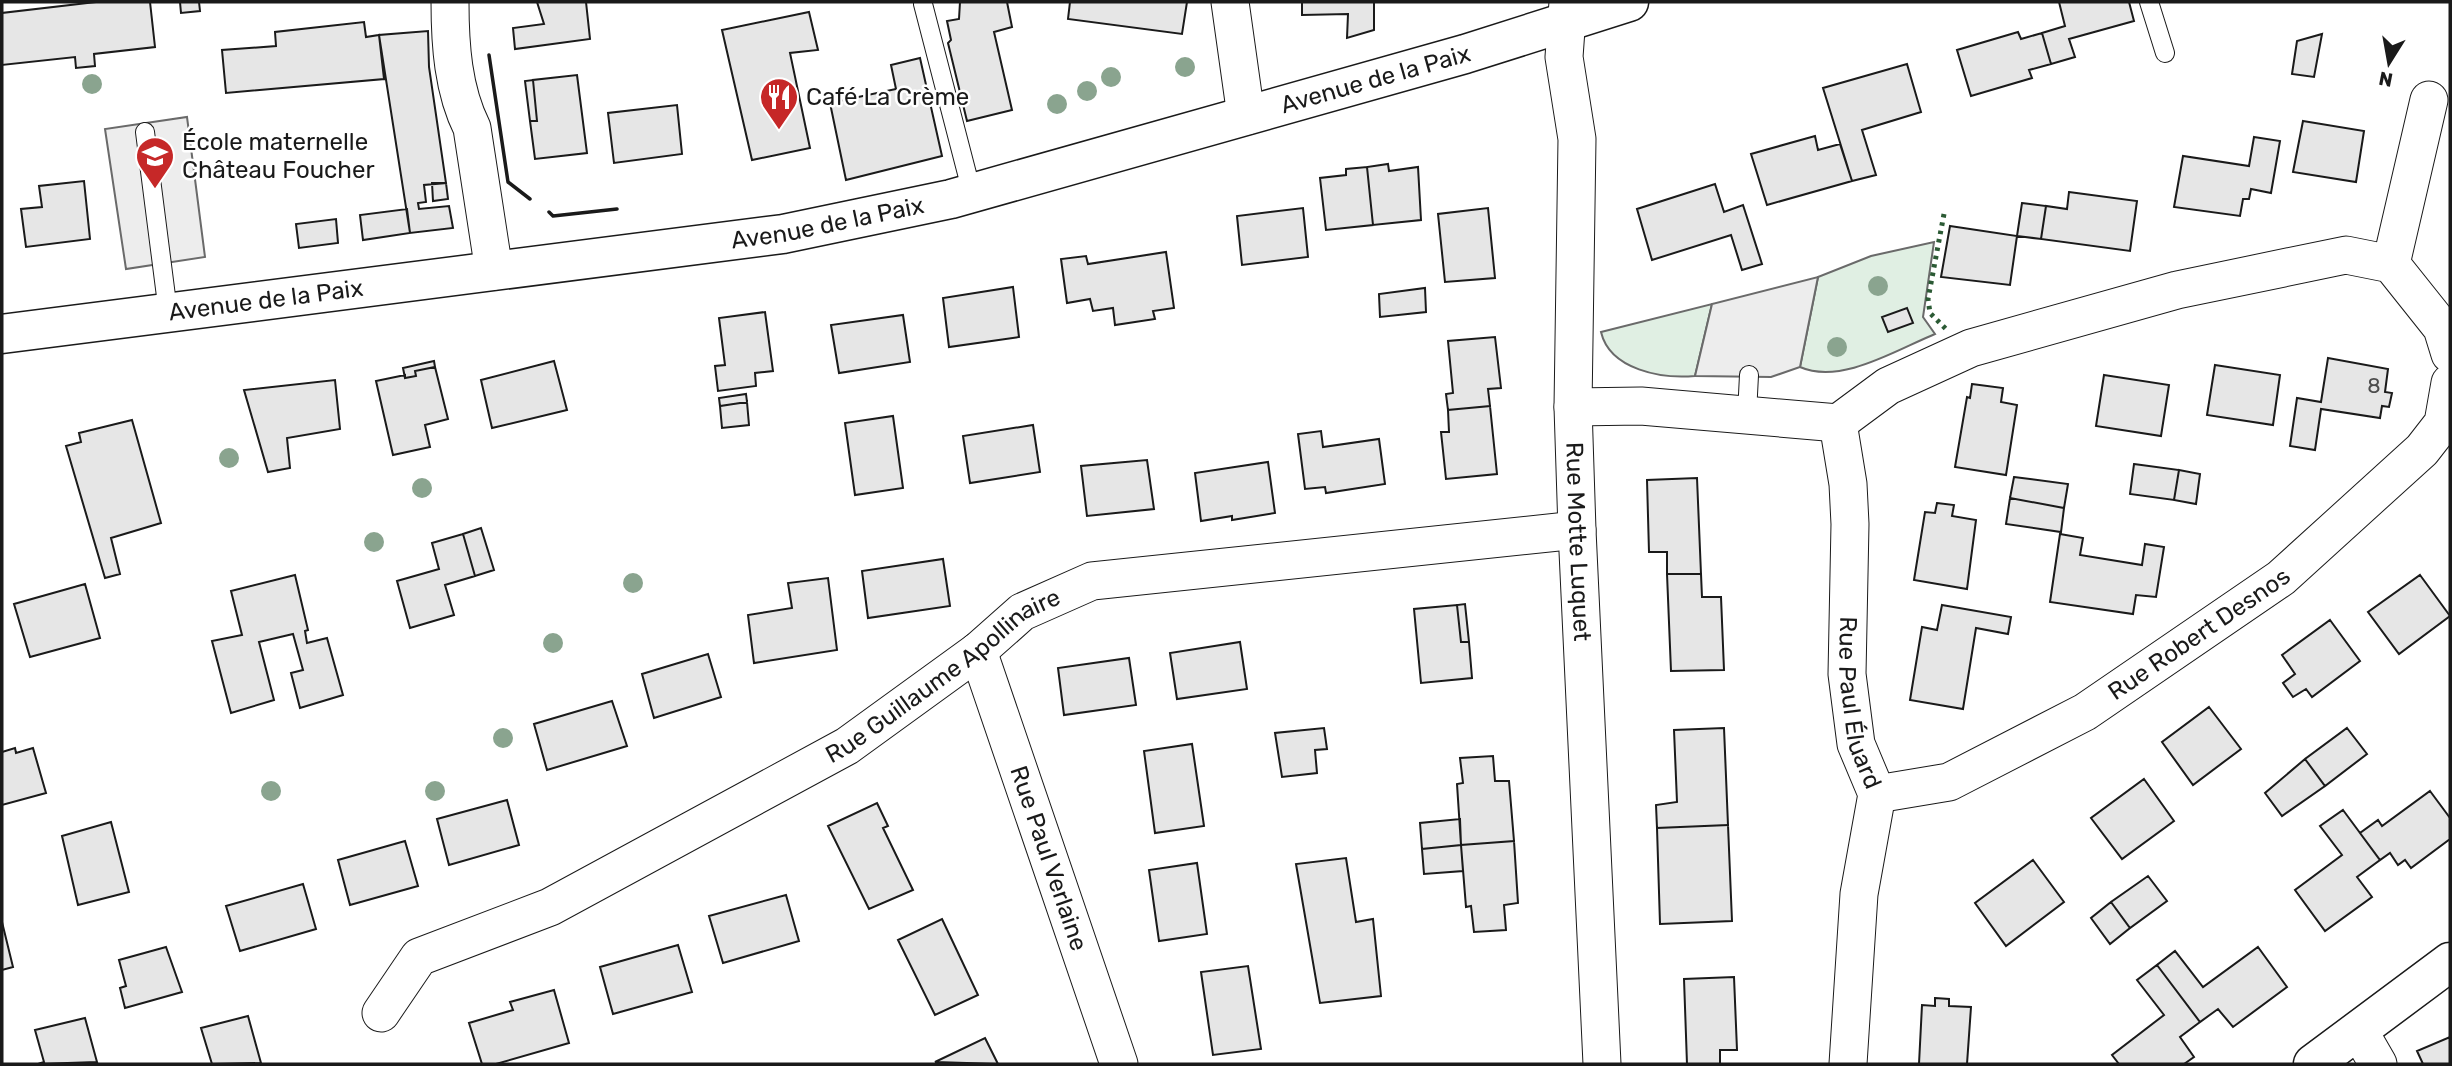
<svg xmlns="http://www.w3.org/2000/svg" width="2452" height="1066" viewBox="0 0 2452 1066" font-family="Rubik,sans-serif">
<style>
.green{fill:#e0efe3;stroke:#6a6a6a;stroke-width:2}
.parking{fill:#ededed;stroke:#6a6a6a;stroke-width:2}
.building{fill:#e6e6e6;stroke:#1a1a1a;stroke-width:2}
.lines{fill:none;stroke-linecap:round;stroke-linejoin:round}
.lane-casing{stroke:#1a1a1a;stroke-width:20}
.street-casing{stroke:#1a1a1a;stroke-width:39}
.secondary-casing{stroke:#1a1a1a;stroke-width:41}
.lane{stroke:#fff;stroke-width:18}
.street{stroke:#fff;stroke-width:37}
.secondary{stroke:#fff;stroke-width:38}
.hedge{stroke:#2b5a34;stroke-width:5;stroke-dasharray:3.5 5;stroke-linecap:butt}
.wall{stroke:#1a1a1a;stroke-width:3.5}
.tree{fill:#8aa48f}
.labels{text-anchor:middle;stroke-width:5;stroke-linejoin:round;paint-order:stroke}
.number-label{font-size:21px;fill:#4d4d4d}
.street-label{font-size:24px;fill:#1a1a1a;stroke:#fff}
.poi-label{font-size:24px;fill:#1a1a1a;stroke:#fff;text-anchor:start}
</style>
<rect width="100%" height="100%" fill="#fff"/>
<path class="green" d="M 1934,242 L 1923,317 L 1935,334 C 1896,350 1841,385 1800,367 L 1818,277 L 1871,256 Z
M 1712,304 L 1695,376 C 1662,379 1610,370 1601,332 Z"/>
<path class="parking" d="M 187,117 L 205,257 L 126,269 L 105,129 Z
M 1818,277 L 1800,367 L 1771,377 L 1695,376 L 1712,304 Z"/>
<path class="building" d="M 96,2 L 150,2 L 155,47 L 94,54 L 95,66 L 76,68 L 75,57 L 2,65 L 2,13 Z
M 180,2 L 199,2 L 200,11 L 181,13 Z
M 537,2 L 586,2 L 590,39 L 515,49 L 513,28 L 544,24 Z
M 960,2 L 1007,2 L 1012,27 L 994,32 L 1012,110 L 967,121 L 948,43 L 951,40 L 947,21 L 959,19 Z
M 1070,2 L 1187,2 L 1182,34 L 1068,19 Z
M 1302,2 L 1374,2 L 1374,30 L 1347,38 L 1348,14 L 1302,15 Z
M 2059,2 L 2129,2 L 2134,21 L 2069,39 L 2075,57 L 2051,64 L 2042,33 L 2065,26 Z
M 809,12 L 818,50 L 790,53 L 810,148 L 752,160 L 722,30 Z
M 364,22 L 366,37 L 379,35 L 384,79 L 226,93 L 222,50 L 276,46 L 275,32 Z
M 428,31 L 429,67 L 446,183 L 424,185 L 426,202 L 418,203 L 419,209 L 449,206 L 453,228 L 410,233 L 379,35 Z
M 2018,32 L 2021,39 L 2042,33 L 2051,64 L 2029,70 L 2032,78 L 1971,96 L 1957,50 Z
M 2322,34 L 2314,77 L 2292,74 L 2297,41 Z
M 920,58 L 942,156 L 846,180 L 830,103 L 896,89 L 891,65 Z
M 1907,64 L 1921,112 L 1862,130 L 1876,175 L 1852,181 L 1823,88 Z
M 577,75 L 587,153 L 535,159 L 530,121 L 537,121 L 533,80 Z
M 533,80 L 537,121 L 530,121 L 525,81 Z
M 677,105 L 682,154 L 614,163 L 608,113 Z
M 2303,121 L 2364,131 L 2356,182 L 2293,172 Z
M 1815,136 L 1818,150 L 1840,144 L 1852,181 L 1767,205 L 1751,154 Z
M 2254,137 L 2280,141 L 2271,193 L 2251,189 L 2249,199 L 2243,199 L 2240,216 L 2174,207 L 2183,156 L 2249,166 Z
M 1388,164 L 1389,171 L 1418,167 L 1421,220 L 1373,225 L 1367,167 Z
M 1367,167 L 1373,225 L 1326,230 L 1320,178 L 1346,175 L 1346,169 Z
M 84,181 L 90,239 L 26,247 L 21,209 L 42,207 L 39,186 Z
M 432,183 L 446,183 L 448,199 L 433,201 Z
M 1715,184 L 1724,212 L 1743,205 L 1762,264 L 1742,270 L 1731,235 L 1652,260 L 1637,209 Z
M 2069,192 L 2137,201 L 2130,251 L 2041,239 L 2046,206 L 2067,209 Z
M 2022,203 L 2046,206 L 2041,239 L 2017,236 Z
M 1303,208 L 1308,257 L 1242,265 L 1237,216 Z
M 1488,208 L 1495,278 L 1445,282 L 1438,214 Z
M 407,209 L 410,233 L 363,240 L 360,215 Z
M 336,219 L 338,243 L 299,248 L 296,224 Z
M 1950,226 L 2017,236 L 2010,285 L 1941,277 Z
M 1166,252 L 1174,308 L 1153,311 L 1155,319 L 1115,325 L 1113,308 L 1093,311 L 1090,299 L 1067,303 L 1061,259 L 1086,256 L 1088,264 Z
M 1013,287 L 1019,337 L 949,347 L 943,298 Z
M 1425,288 L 1426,312 L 1380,317 L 1379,294 Z
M 1907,308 L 1913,323 L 1888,332 L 1882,317 Z
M 765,312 L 773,371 L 755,373 L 756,386 L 718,391 L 715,366 L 725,365 L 719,318 Z
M 903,315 L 910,362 L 839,373 L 831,325 Z
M 1495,337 L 1501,388 L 1488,389 L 1490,406 L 1448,410 L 1446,394 L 1453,393 L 1448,341 Z
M 2328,358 L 2388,369 L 2385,392 L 2392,393 L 2389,407 L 2382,406 L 2380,418 L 2321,409 L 2315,450 L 2290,446 L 2297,398 L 2321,402 Z
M 434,361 L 435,367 L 415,371 L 416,376 L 405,378 L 403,368 Z
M 554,361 L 567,410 L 492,428 L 481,380 Z
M 2215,365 L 2280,375 L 2273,425 L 2207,415 Z
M 435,367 L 448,419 L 425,425 L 430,447 L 393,455 L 376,381 L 405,375 L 405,378 L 416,376 L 415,371 Z
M 2104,375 L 2169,385 L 2161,436 L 2096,426 Z
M 335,380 L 340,429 L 287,438 L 290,468 L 268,472 L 244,390 Z
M 1972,384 L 2003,388 L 2001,402 L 2017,405 L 2006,475 L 1955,467 L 1967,397 L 1970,398 Z
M 746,394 L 747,402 L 720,406 L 719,398 Z
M 747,402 L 749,425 L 722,428 L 720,406 Z
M 1490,406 L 1497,474 L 1446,479 L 1441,432 L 1449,432 L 1448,410 Z
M 893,416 L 903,488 L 855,495 L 845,423 Z
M 132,420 L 161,523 L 111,538 L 120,574 L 105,578 L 66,446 L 81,442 L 79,433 Z
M 1033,425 L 1040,472 L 970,483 L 963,436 Z
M 1321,431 L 1323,447 L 1379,439 L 1385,484 L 1326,493 L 1325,487 L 1305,489 L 1298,434 Z
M 1147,460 L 1154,509 L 1087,516 L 1081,466 Z
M 1268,462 L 1275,513 L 1232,520 L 1232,516 L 1201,521 L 1195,473 Z
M 2134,464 L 2179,470 L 2174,500 L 2130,494 Z
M 2179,470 L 2200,474 L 2196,504 L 2174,500 Z
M 2014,477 L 2068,484 L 2064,508 L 2010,498 Z
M 1697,478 L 1701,574 L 1667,574 L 1667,552 L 1649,552 L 1647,480 Z
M 2010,498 L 2064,508 L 2061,532 L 2006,524 Z
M 1937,503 L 1954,505 L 1952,516 L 1976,520 L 1967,589 L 1914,580 L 1925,512 L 1935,513 Z
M 481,528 L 494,570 L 475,576 L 463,534 Z
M 463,534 L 475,576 L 445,585 L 454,615 L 410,628 L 397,581 L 439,569 L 432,543 Z
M 2060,534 L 2083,538 L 2080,555 L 2142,565 L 2145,544 L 2164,547 L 2156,597 L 2136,595 L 2133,614 L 2050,602 Z
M 943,559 L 950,606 L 868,618 L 862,571 Z
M 1667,574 L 1701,574 L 1702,597 L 1721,597 L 1724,670 L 1671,671 Z
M 295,575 L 308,630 L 305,631 L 307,643 L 327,638 L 343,695 L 300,708 L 291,673 L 303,670 L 293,634 L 259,642 L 274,700 L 231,713 L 212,641 L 242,635 L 231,591 Z
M 2420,575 L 2450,616 L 2399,654 L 2368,612 Z
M 828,578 L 837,650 L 754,663 L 748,615 L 792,608 L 788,583 Z
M 85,584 L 100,638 L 30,657 L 14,604 Z
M 1465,604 L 1469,642 L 1461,642 L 1457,605 Z
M 1457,605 L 1461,642 L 1469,642 L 1472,678 L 1421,683 L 1414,609 Z
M 1942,605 L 2011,617 L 2008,634 L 1976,628 L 1963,709 L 1910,700 L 1922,627 L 1937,630 Z
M 2330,620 L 2360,661 L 2312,697 L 2306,689 L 2293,697 L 2283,683 L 2295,674 L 2282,655 Z
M 1240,642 L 1247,689 L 1177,699 L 1170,653 Z
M 708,654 L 721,697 L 654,718 L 642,674 Z
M 1129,658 L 1136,705 L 1064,715 L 1058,668 Z
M 612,701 L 627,746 L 547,770 L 534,724 Z
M 2209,707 L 2241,749 L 2193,785 L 2162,742 Z
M 1324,728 L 1327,749 L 1315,750 L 1317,773 L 1282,777 L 1275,733 Z
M 1724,728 L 1728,825 L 1657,828 L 1656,805 L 1677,802 L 1674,730 Z
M 2347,728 L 2367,754 L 2325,786 L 2305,759 Z
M 1192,744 L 1204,826 L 1155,833 L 1144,751 Z
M 15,748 L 16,753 L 33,748 L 46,793 L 2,805 L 2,752 Z
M 1493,756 L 1495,781 L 1509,781 L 1514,841 L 1461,845 L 1457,784 L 1463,783 L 1460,758 Z
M 2305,759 L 2325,786 L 2282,816 L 2265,793 Z
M 2144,779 L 2174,821 L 2122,859 L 2091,818 Z
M 2430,791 L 2450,818 L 2450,839 L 2411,868 L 2405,860 L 2398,865 L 2390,853 L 2380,860 L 2360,833 L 2378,820 L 2382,826 Z
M 507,800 L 519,845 L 449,865 L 437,819 Z
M 877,803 L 888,826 L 883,828 L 913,890 L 869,909 L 828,826 Z
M 2343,810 L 2380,860 L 2357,877 L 2372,897 L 2325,931 L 2295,890 L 2342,855 L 2320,826 Z
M 1460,819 L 1461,845 L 1422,849 L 1420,823 Z
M 111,822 L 129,892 L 78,905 L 62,836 Z
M 1728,825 L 1732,921 L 1660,924 L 1657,828 Z
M 405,841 L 418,886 L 350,905 L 338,860 Z
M 1514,841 L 1518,903 L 1504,905 L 1506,930 L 1474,932 L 1471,906 L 1466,907 L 1461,845 Z
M 1461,845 L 1463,871 L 1424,874 L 1422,849 Z
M 1346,858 L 1356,922 L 1373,919 L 1381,996 L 1320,1003 L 1296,864 Z
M 2033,860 L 2064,902 L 2006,946 L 1975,903 Z
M 1197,863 L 1207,934 L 1159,941 L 1149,870 Z
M 2148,876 L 2167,901 L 2130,928 L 2111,902 Z
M 303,884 L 316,929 L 240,951 L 226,906 Z
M 786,895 L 799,941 L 723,963 L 709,916 Z
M 2111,902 L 2130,928 L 2110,944 L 2091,918 Z
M 942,919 L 978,995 L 935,1015 L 898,940 Z
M 2,922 L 13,967 L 2,970 Z
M 678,945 L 692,992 L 613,1014 L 600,967 Z
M 166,947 L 182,992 L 125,1008 L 120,988 L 126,986 L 119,960 Z
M 2258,947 L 2287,987 L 2233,1027 L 2218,1009 L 2200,1022 L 2157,965 L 2175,951 L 2203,987 Z
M 2157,965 L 2200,1022 L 2180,1037 L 2194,1057 L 2184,1064 L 2119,1064 L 2112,1055 L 2164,1015 L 2137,980 Z
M 1248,966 L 1261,1049 L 1213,1055 L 1201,972 Z
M 1734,977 L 1737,1050 L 1720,1050 L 1720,1064 L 1687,1064 L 1684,979 Z
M 554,990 L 569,1043 L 496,1064 L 482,1064 L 469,1023 L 513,1010 L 510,1002 Z
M 1935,998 L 1949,999 L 1949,1006 L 1971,1007 L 1967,1064 L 1919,1064 L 1922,1005 L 1935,1006 Z
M 248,1016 L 261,1063 L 212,1064 L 201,1028 Z
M 85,1018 L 97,1062 L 38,1064 L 44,1062 L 35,1030 Z
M 2450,1037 L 2450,1064 L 2423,1064 L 2417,1051 Z
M 985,1038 L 998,1064 L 935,1062 Z"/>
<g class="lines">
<defs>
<path id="lane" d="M 2149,2 L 2165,53
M 923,4 L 972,193
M 145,132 L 168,312
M 1747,414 L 1749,375"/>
<g id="street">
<path d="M 450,2 C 450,45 453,90 472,128 L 494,271"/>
<path d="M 1230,2 L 1246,116"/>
<path id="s1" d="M 1568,2 L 1564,57 L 1577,139 L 1573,407 L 1577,530 L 1602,1064"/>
<path d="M 2391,264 L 2429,100"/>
<path d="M 1573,407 L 1641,406 L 1838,423"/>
<path d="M 1838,423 L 1888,386 L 1971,348 L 2177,290 L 2346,255 L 2391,264 L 2442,328 L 2450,354"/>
<path id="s2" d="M 1838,423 L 1848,484 L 1850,524 L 1847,674 L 1856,744 L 1877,794 L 1859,894 L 1848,1064"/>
<path id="s3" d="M 978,651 L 1119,1064"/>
<path id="s4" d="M 1877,794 L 1949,782 L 2085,712 L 2281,578 L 2422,450 L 2443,423 L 2450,383"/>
<path id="s5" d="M 381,1013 L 419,957 L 550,907 L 847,746 L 978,651 L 1022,612 L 1092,581 L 1577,530"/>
<path d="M 2359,1031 L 2378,1064"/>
</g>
<g id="secondary">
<path id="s6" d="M 2,334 L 783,234 L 951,199 L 1465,54 L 1629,2"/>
<path d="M 2313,1064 L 2450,962"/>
</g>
</defs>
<use href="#lane" class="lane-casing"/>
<use href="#street" class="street-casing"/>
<use href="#secondary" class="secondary-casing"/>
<use href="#lane" class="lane"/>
<use href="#street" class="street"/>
<use href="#secondary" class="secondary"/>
<path class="hedge" d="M 1944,214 L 1928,299 L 1930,313 L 1947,330"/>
<path class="wall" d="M 489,55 L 508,182 L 530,199
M 549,212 L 553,216 L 617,209"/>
</g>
<g class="tree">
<circle cx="1185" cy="67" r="10"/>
<circle cx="1111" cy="77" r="10"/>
<circle cx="92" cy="84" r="10"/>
<circle cx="1087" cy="91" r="10"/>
<circle cx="1057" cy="104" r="10"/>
<circle cx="1878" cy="286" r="10"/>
<circle cx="1837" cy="347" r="10"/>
<circle cx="229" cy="458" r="10"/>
<circle cx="422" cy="488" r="10"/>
<circle cx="374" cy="542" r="10"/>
<circle cx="633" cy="583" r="10"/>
<circle cx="553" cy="643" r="10"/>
<circle cx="503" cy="738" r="10"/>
<circle cx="271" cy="791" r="10"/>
<circle cx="435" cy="791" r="10"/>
</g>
<defs>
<symbol id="restaurant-pin" viewBox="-11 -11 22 30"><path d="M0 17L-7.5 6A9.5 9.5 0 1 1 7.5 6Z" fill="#c62828" stroke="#fff"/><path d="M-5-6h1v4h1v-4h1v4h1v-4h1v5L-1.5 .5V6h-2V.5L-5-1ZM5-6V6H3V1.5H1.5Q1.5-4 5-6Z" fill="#fff"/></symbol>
<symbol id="school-pin" viewBox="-11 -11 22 30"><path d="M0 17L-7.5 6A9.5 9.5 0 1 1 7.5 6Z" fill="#c62828" stroke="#fff"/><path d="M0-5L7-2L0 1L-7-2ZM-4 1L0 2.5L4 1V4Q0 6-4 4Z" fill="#fff"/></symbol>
</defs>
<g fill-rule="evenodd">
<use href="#restaurant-pin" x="757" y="75" width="44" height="60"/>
<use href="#school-pin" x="133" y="134" width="44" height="60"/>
</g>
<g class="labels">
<g class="number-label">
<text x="2374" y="393">8</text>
</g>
<g class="street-label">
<text dy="8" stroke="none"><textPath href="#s6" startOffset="1400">Avenue de la Paix</textPath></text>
<text dy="8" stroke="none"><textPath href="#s6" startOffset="833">Avenue de la Paix</textPath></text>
<text dy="8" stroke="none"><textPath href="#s6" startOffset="266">Avenue de la Paix</textPath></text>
<text dy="8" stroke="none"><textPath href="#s1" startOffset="541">Rue Motte Luquet</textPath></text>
<text dy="8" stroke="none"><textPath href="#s4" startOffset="364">Rue Robert Desnos</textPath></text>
<text dy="8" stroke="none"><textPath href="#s5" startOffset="665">Rue Guillaume Apollinaire</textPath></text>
<text dy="8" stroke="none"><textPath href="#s2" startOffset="282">Rue Paul Éluard</textPath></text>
<text dy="8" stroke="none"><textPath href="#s3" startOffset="219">Rue Paul Verlaine</textPath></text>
</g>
<g class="poi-label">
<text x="806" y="105">Café La Crème</text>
<text x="182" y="150">École maternelle<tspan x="182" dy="28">Château Foucher</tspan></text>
</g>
</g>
<rect width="2452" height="1066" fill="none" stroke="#1a1a1a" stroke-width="7"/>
<g transform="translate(2389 63) rotate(191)" stroke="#ffffff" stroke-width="5" paint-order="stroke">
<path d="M0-5L12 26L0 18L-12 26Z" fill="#1a1a1a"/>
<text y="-10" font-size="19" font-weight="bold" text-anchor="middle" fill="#1a1a1a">N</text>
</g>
</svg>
